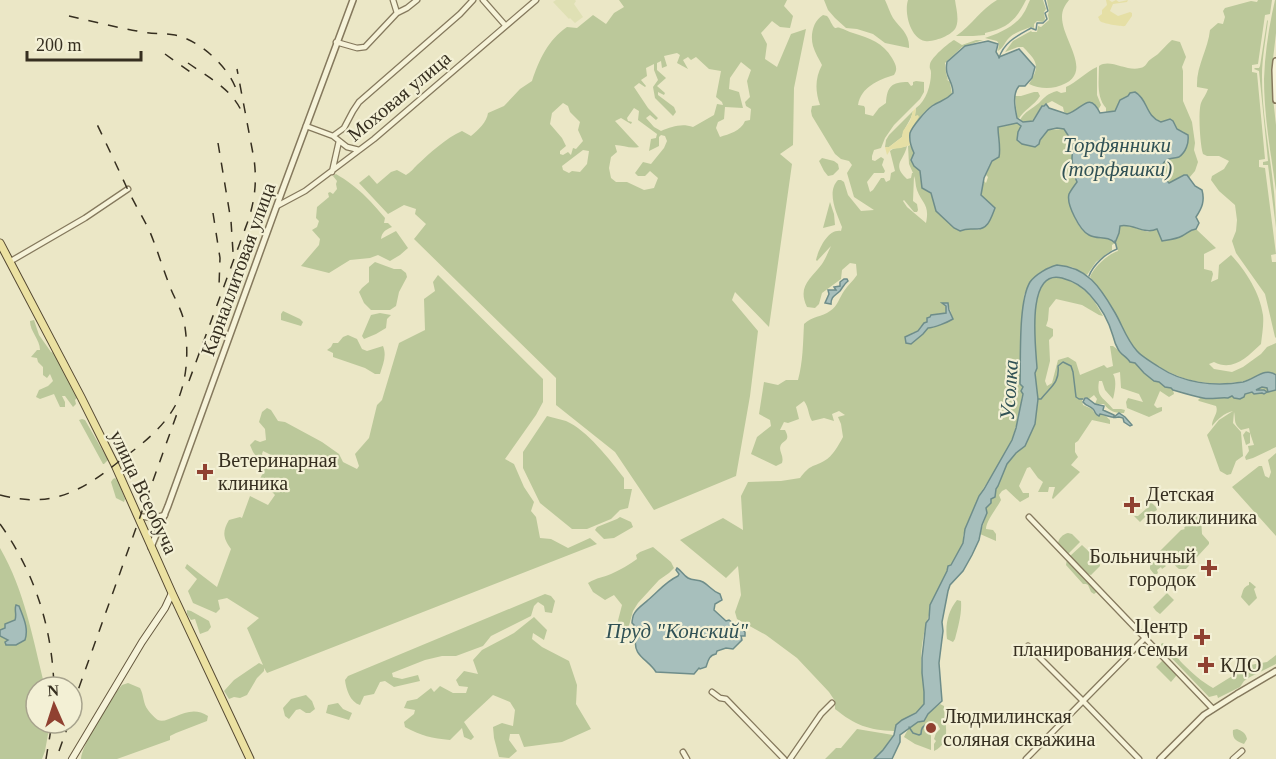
<svg xmlns="http://www.w3.org/2000/svg" width="1276" height="759" viewBox="0 0 1276 759" font-family="Georgia,serif">
<style>
.farmland{fill:#dfe0b4}
.green{fill:#bbc89a;fill-rule:evenodd}
.sand{fill:#e5dfa5}
.water{fill:#a7bfbc;stroke:#6e8d8a;stroke-width:1.5}
.lines{fill:none;stroke-linecap:round;stroke-linejoin:round}
.stream{stroke:#6e8d8a;stroke-width:1.5}
.minor-casing{stroke:#85795d;stroke-width:7}
.tertiary-casing{stroke:#85795d;stroke-width:8}
.secondary-casing{stroke:#675a40;stroke-width:8}
.primary-casing{stroke:#534731;stroke-width:9}
.minor{stroke:#f6f3d9;stroke-width:4.5}
.tertiary{stroke:#f6f3d9;stroke-width:5}
.secondary{stroke:#f6f3d9;stroke-width:6}
.primary{stroke:#ebe1a1;stroke-width:7}
.rail{stroke:#362f20;stroke-width:1.5;stroke-dasharray:10 10;stroke-linecap:butt}
.poi-dot{fill:#904131;stroke:#f3f0d5;stroke-width:2}
.labels{text-anchor:middle;stroke-width:4.5;stroke-linejoin:round;paint-order:stroke}
.street-label{font-size:20px;fill:#362f20;stroke:#f3f0d5}
.poi-label{font-size:20px;fill:#362f20;stroke:#f3f0d5;text-anchor:start}
.water-label{font-size:21px;font-style:italic;fill:#305155;stroke:#f3f0d5}
</style>
<rect width="100%" height="100%" fill="#ebe7c6"/>
<path class="farmland" d="M 556,0 L 575,0 L 576,1 L 574,4 L 583,17 L 575,23 L 570,18 L 569,19 L 553,2 Z"/>
<path class="green" d="M 619,0 L 787,0 L 784,6 L 793,16 L 790,28 L 780,27 L 772,21 L 761,33 L 767,44 L 765,59 L 777,67 L 791,34 L 806,29 L 794,88 L 793,145 L 780,154 L 792,164 L 769,327 L 735,292 L 732,300 L 758,331 L 750,396 L 736,476 L 654,510 L 615,452 L 556,405 L 556,378 L 414,239 L 426,224 L 415,214 L 416,209 L 404,205 L 388,214 L 359,183 L 369,175 L 377,184 L 391,172 L 397,170 L 406,175 C 411,172 413,169 417,165 C 430,153 446,138 462,131 L 471,136 C 478,130 487,122 488,113 L 504,106 L 520,89 L 532,81 C 539,60 548,40 567,27 L 577,28 L 593,15 L 606,24 L 614,13 L 624,7 ZM 677,53 L 680,55 L 677,63 L 688,69 L 683,60 L 688,57 L 691,60 L 696,57 L 709,69 L 721,71 L 716,97 L 722,102 L 723,105 L 717,104 L 714,115 L 693,127 C 681,123 672,127 661,131 L 654,127 L 646,118 L 650,115 L 656,120 L 658,118 L 648,108 L 634,87 L 639,83 L 645,87 L 646,86 L 641,80 L 647,76 L 646,68 L 654,64 L 654,70 L 658,80 L 653,87 L 655,98 L 673,116 L 676,112 L 674,107 L 658,95 L 658,92 L 664,95 L 665,93 L 657,86 L 666,78 L 657,70 L 657,63 L 661,61 L 662,68 L 667,66 L 664,56 ZM 741,62 L 751,70 L 747,81 L 750,97 L 745,102 L 746,106 L 751,109 L 750,120 L 745,121 C 741,131 729,134 720,137 L 716,128 L 718,122 L 724,119 L 725,107 L 743,108 L 739,92 L 729,89 L 730,78 ZM 563,103 L 568,106 L 570,112 L 580,122 L 578,130 L 583,141 L 576,149 L 573,148 L 571,155 L 568,152 L 563,155 L 560,154 L 560,151 L 566,146 L 562,138 L 550,124 L 552,113 ZM 634,108 L 639,111 L 638,120 L 657,134 L 656,138 L 651,139 L 649,151 L 659,146 L 659,137 L 661,135 L 665,136 L 667,141 L 664,148 L 651,164 L 643,162 L 635,173 L 638,176 L 645,176 L 650,171 L 658,178 L 654,188 L 644,190 L 627,182 L 616,182 L 611,178 L 609,168 L 611,157 L 617,152 L 615,145 C 623,145 630,149 639,147 L 615,121 L 621,118 L 631,124 L 632,122 L 628,121 L 627,118 ZM 583,150 L 589,151 L 587,164 L 580,172 L 572,171 L 569,173 L 563,170 L 562,166 Z
M 824,0 L 885,0 C 888,6 890,13 893,18 C 900,28 910,34 909,48 L 885,43 L 873,34 L 857,29 L 846,28 L 835,18 L 828,10 Z
M 908,0 L 955,0 C 956,8 960,21 955,29 C 953,32 948,35 944,37 C 939,39 931,42 925,41 C 910,38 904,12 908,0 Z
M 997,0 L 1026,0 C 1016,20 1008,28 985,33 L 985,35 L 973,36 L 956,36 C 972,25 981,9 997,0 Z
M 1030,0 L 1043,0 L 1046,9 L 1044,12 L 1045,19 L 1043,22 L 1037,21 L 1034,24 L 1034,28 L 1031,27 C 1023,30 1013,33 1008,39 C 1004,44 1003,48 998,51 L 999,44 L 997,41 L 985,38 C 998,34 1016,26 1023,14 C 1026,10 1028,4 1030,0 Z
M 1047,0 L 1069,0 C 1065,5 1062,10 1062,17 C 1062,42 1098,76 1056,87 C 1047,89 1037,88 1029,84 C 1040,66 1038,62 1023,47 L 1018,47 L 1005,52 L 1013,41 L 1031,31 L 1032,32 L 1037,32 L 1038,26 L 1041,27 L 1049,20 L 1048,15 L 1049,11 Z
M 1258,0 L 1272,0 L 1270,14 L 1265,15 L 1258,64 L 1252,65 L 1252,72 L 1257,73 L 1265,159 L 1259,160 L 1259,167 L 1265,168 L 1276,254 L 1271,255 L 1272,262 L 1276,262 L 1276,338 L 1275,337 L 1265,294 L 1236,253 L 1232,241 L 1236,231 L 1237,220 L 1235,205 L 1219,191 L 1211,180 L 1212,176 L 1224,169 L 1229,161 L 1219,156 L 1207,156 L 1203,154 C 1200,144 1198,112 1201,103 C 1203,98 1206,95 1208,89 L 1197,87 C 1196,66 1208,50 1210,30 L 1218,23 L 1223,24 L 1225,17 L 1223,11 L 1225,8 L 1251,1 L 1257,2 Z
M 1275,0 L 1276,0 L 1276,33 L 1272,68 L 1273,98 L 1276,125 L 1276,191 C 1271,154 1264,116 1264,79 C 1265,52 1269,26 1275,0 Z
M 823,15 L 827,16 C 830,19 832,26 835,28 C 837,28 838,27 840,28 C 844,29 849,32 853,33 C 870,38 883,43 892,58 C 896,65 898,69 894,75 C 878,80 861,87 858,105 L 864,106 L 865,108 L 865,114 L 873,116 L 879,108 L 886,103 C 887,86 892,82 908,82 L 911,86 L 913,85 L 913,82 L 916,81 L 924,82 L 924,92 L 920,99 L 894,125 L 885,138 L 881,148 L 874,150 L 872,156 L 872,160 L 875,161 L 881,157 L 884,159 L 882,165 L 885,171 L 884,173 L 874,173 L 867,182 L 870,192 L 873,190 L 881,178 L 884,178 L 886,182 L 890,180 L 891,173 L 895,171 L 890,151 C 894,147 901,148 907,146 C 904,161 891,164 907,179 L 911,178 L 912,173 L 913,173 L 909,164 L 908,146 L 910,145 L 914,153 L 914,166 L 920,171 L 922,188 L 931,193 L 936,211 L 954,228 L 960,231 L 966,228 L 979,230 L 995,208 L 980,195 L 984,181 L 986,183 L 988,177 L 986,175 L 992,161 L 999,157 C 1001,147 998,137 998,126 L 1017,123 L 1040,140 L 1048,130 L 1064,129 L 1073,143 L 1072,158 L 1077,182 C 1074,186 1071,190 1069,194 C 1067,203 1077,227 1085,232 C 1088,234 1094,237 1098,238 C 1105,239 1109,237 1115,243 L 1112,245 L 1112,250 L 1096,262 L 1087,275 L 1072,267 L 1057,265 L 1049,267 L 1032,279 L 1024,295 L 1021,333 L 1020,384 L 1023,387 L 1020,411 L 1012,440 L 1006,453 L 981,492 L 968,521 L 963,536 L 963,543 L 951,565 L 948,566 L 947,571 L 930,605 L 929,610 L 930,612 C 924,629 919,653 922,672 C 923,681 928,695 924,704 C 917,718 899,715 894,731 C 868,730 855,725 835,709 L 835,701 L 829,692 L 797,658 L 766,635 L 737,619 L 735,612 L 741,595 L 738,566 L 726,578 L 680,540 L 723,518 L 743,530 L 741,496 L 748,482 L 781,481 L 800,478 C 811,464 811,468 824,461 C 833,456 838,446 843,437 L 841,424 L 838,417 L 845,415 L 839,411 L 832,414 L 834,421 L 824,418 L 812,421 C 808,414 809,408 804,401 L 796,407 L 799,419 L 788,423 L 784,422 L 780,430 L 785,430 C 792,443 781,439 780,448 C 780,453 784,456 782,463 L 776,466 L 751,454 L 757,437 L 771,426 L 770,420 L 759,414 L 764,382 L 778,385 L 786,380 L 798,380 C 803,362 803,343 804,324 C 812,316 822,317 830,311 C 838,306 839,298 844,291 C 848,285 853,281 857,275 L 856,264 L 850,263 L 842,270 L 841,279 L 822,293 L 819,304 L 815,308 L 807,307 C 797,286 811,279 822,264 C 826,258 828,252 831,246 L 817,261 L 816,260 C 819,248 828,229 841,231 L 842,227 C 837,214 826,192 838,180 L 841,180 L 844,182 L 848,195 L 861,211 L 874,210 L 854,197 L 847,173 L 852,165 L 849,161 L 841,159 L 835,154 L 812,116 L 811,111 L 812,106 L 820,105 C 815,91 815,78 822,65 C 819,59 815,53 813,46 C 810,35 813,21 823,15 ZM 914,176 C 916,180 915,185 917,190 C 922,204 930,204 926,223 L 907,207 L 903,201 L 904,200 L 914,212 L 917,212 L 918,210 L 917,204 L 913,201 ZM 943,303 L 948,303 L 953,319 C 944,322 938,328 928,328 L 923,334 L 911,343 L 912,333 L 918,331 C 922,324 918,329 925,324 C 934,317 933,313 946,313 L 946,306 Z
M 1268,20 C 1266,38 1262,58 1262,76 C 1262,127 1276,177 1276,228 L 1268,165 L 1263,165 L 1263,162 L 1268,161 L 1259,71 L 1254,69 L 1255,68 L 1259,68 L 1260,66 L 1267,21 Z
M 954,40 L 962,45 L 976,40 L 983,40 L 962,47 L 945,63 L 946,73 L 948,80 L 946,79 L 950,82 L 952,94 C 946,101 937,101 930,107 C 922,113 916,124 910,132 L 914,122 L 916,108 C 926,101 931,85 931,73 C 931,68 929,70 930,64 C 932,57 947,44 954,40 Z
M 1172,40 L 1180,42 L 1186,57 L 1182,67 L 1183,71 L 1183,101 L 1192,122 L 1195,143 L 1194,150 L 1198,162 L 1195,171 L 1189,178 L 1187,175 L 1184,175 L 1169,183 C 1164,180 1161,171 1162,165 L 1168,159 L 1178,157 L 1184,132 L 1177,129 L 1173,121 C 1151,123 1149,115 1141,96 C 1125,96 1122,95 1115,111 L 1106,112 L 1106,108 C 1096,97 1099,80 1099,66 C 1110,58 1127,72 1140,68 C 1147,67 1146,62 1151,59 C 1153,57 1156,56 1158,54 C 1163,49 1167,44 1172,40 Z
M 1097,67 L 1097,95 L 1101,105 L 1098,110 L 1096,105 L 1080,106 C 1077,112 1070,116 1064,112 L 1063,107 L 1052,101 L 1042,106 L 1032,121 L 1023,122 L 1020,120 C 1025,111 1032,109 1039,103 C 1046,96 1047,94 1057,91 L 1061,93 L 1066,92 L 1066,87 C 1077,82 1086,72 1097,67 Z
M 1034,92 L 1038,92 L 1040,96 C 1034,106 1024,109 1018,120 L 1017,118 L 1015,96 L 1021,96 Z
M 913,111 C 911,121 904,127 902,137 L 889,147 L 885,147 L 886,140 L 889,135 Z
M 822,158 L 834,161 L 838,164 L 839,169 L 833,175 L 828,176 L 824,171 L 819,161 Z
M 336,174 C 358,187 369,199 385,218 L 384,223 L 388,223 L 392,227 C 385,230 382,232 381,239 L 396,231 L 408,248 L 400,255 L 390,261 L 378,255 L 370,258 L 350,260 L 329,273 L 301,266 L 319,245 L 320,239 L 312,230 L 317,227 L 319,221 L 316,218 L 317,207 L 329,197 L 328,193 L 330,192 L 333,194 L 337,189 L 336,184 L 337,181 L 333,176 Z
M 830,202 L 834,214 L 835,225 L 823,228 Z
M 1127,225 L 1148,232 L 1157,228 L 1162,240 L 1196,229 L 1216,248 L 1204,254 L 1204,269 L 1212,271 L 1213,274 L 1211,282 L 1218,279 L 1219,265 L 1231,255 C 1246,271 1260,293 1263,315 C 1264,324 1262,335 1261,344 C 1247,357 1233,372 1214,362 L 1209,364 L 1214,369 L 1232,372 L 1243,367 L 1261,354 L 1267,347 L 1276,343 L 1276,375 C 1265,368 1252,381 1238,382 C 1203,386 1181,381 1151,362 C 1146,358 1140,355 1136,351 C 1126,339 1122,324 1114,311 C 1107,299 1098,288 1090,277 C 1093,268 1108,254 1118,251 L 1115,242 L 1118,236 L 1120,226 Z
M 375,262 L 394,269 L 401,269 L 406,273 L 407,277 L 399,292 L 396,306 L 390,310 L 371,310 L 364,303 L 359,292 L 362,288 L 369,282 L 369,267 Z
M 438,275 L 543,379 L 543,402 L 536,415 L 505,459 L 514,464 L 524,487 L 534,502 L 531,511 L 536,517 L 540,538 L 551,539 L 568,548 L 590,538 L 597,544 L 267,673 L 264,668 L 264,671 L 257,678 L 247,695 L 240,698 L 234,697 L 229,699 L 224,691 L 234,680 L 259,663 L 263,665 L 247,628 L 259,618 L 227,598 L 218,600 L 220,609 L 216,613 L 193,603 L 188,591 L 197,579 L 185,568 L 187,564 L 217,587 L 231,549 C 223,538 222,532 229,520 L 240,517 L 242,518 L 250,496 L 268,505 L 275,495 L 260,479 L 271,455 L 263,451 L 262,454 L 266,460 L 263,465 L 253,452 L 250,445 L 255,440 L 260,442 L 266,440 L 265,429 L 259,422 L 262,412 L 267,408 L 271,410 L 278,421 L 285,422 L 322,442 L 339,454 L 343,462 L 357,469 L 359,466 L 355,454 L 369,438 L 377,405 L 382,400 L 399,343 L 425,330 L 424,299 L 435,291 L 433,282 Z
M 1061,277 C 1083,287 1091,293 1103,316 L 1099,315 L 1082,305 L 1056,299 L 1049,308 L 1048,320 L 1046,326 L 1053,329 L 1053,336 L 1049,340 L 1050,361 L 1045,381 L 1047,386 L 1052,383 L 1058,360 L 1068,357 L 1076,362 L 1080,375 L 1104,365 L 1107,368 L 1113,366 L 1110,346 L 1113,346 L 1135,363 L 1144,373 L 1154,381 L 1159,382 L 1165,387 L 1171,388 L 1173,390 L 1174,394 L 1169,397 L 1160,391 L 1154,405 L 1157,408 L 1162,407 L 1162,411 L 1149,417 L 1127,408 L 1126,402 L 1128,398 L 1143,402 L 1139,394 L 1121,388 L 1120,372 L 1113,374 C 1117,380 1115,391 1113,399 L 1105,390 L 1102,381 L 1099,381 C 1096,398 1104,397 1113,409 L 1121,409 L 1125,410 L 1124,413 C 1115,413 1110,412 1104,404 L 1095,404 L 1097,399 L 1094,395 L 1089,399 L 1085,397 L 1082,400 L 1083,405 L 1092,409 L 1096,415 L 1099,416 L 1100,414 C 1105,415 1107,417 1110,420 L 1110,424 L 1092,420 L 1078,441 L 1075,443 L 1075,452 L 1078,457 L 1071,465 L 1080,472 L 1053,499 L 1052,498 L 1055,487 L 1049,487 L 1048,492 L 1038,492 L 1043,482 L 1038,478 L 1030,467 L 1027,468 L 1019,486 L 1023,493 L 1029,493 L 1029,497 L 1020,502 L 1006,489 L 1002,491 L 999,495 L 1001,500 C 997,508 986,521 986,529 L 993,530 L 996,534 L 996,541 L 980,534 L 987,513 L 986,508 L 998,486 L 1007,464 L 1016,453 L 1025,446 L 1036,378 L 1035,373 L 1037,368 C 1035,349 1027,286 1051,278 C 1054,277 1057,277 1061,277 Z
M 283,311 L 300,319 L 303,322 L 301,326 L 281,320 L 281,314 Z
M 380,313 L 391,315 L 387,319 L 386,328 L 376,334 L 364,339 L 362,336 L 371,315 Z
M 34,320 L 39,335 L 51,352 L 54,353 L 77,398 L 75,400 L 76,404 L 73,407 L 65,396 L 62,396 L 65,402 L 65,407 L 60,407 L 54,394 L 40,399 L 36,397 L 39,390 L 48,386 L 53,381 L 50,374 L 47,378 L 43,375 L 43,367 L 38,362 L 37,358 L 31,357 L 37,350 L 40,350 C 40,339 30,332 30,321 Z
M 348,335 L 357,339 L 362,349 L 367,351 L 383,346 C 387,356 383,364 380,374 L 375,374 L 365,368 L 333,357 L 333,353 L 327,350 L 331,347 L 333,343 L 338,343 L 343,337 Z
M 1262,387 L 1267,388 L 1268,392 L 1276,390 L 1276,447 L 1253,458 L 1246,460 L 1245,457 L 1249,451 L 1248,446 L 1254,445 L 1250,433 L 1250,443 L 1246,445 L 1243,435 L 1246,431 L 1250,433 L 1249,428 L 1241,430 C 1233,423 1236,421 1234,412 L 1233,423 L 1241,432 L 1243,456 L 1236,461 L 1231,474 L 1227,475 L 1220,471 L 1207,435 L 1219,420 L 1233,411 C 1224,413 1218,419 1212,426 C 1212,418 1219,413 1216,406 L 1199,401 L 1198,400 L 1200,398 L 1228,398 L 1232,396 L 1252,392 L 1257,394 L 1266,392 L 1264,390 L 1256,389 Z
M 547,416 C 553,418 560,419 566,421 C 587,430 610,460 624,478 L 624,489 L 632,489 L 628,508 L 620,510 L 611,519 L 587,529 L 572,529 L 540,503 L 523,468 L 523,452 Z
M 82,419 L 85,420 L 108,460 L 104,464 L 103,464 L 79,420 Z
M 1276,453 L 1276,536 L 1232,487 L 1259,466 L 1262,466 L 1265,476 L 1269,478 L 1271,472 L 1268,460 Z
M 115,478 L 118,481 L 125,499 L 124,502 L 116,498 L 111,482 L 113,479 Z
M 1148,502 L 1151,502 L 1156,507 L 1157,510 L 1154,512 L 1151,511 L 1140,522 L 1134,516 L 1138,516 L 1147,508 L 1145,505 Z
M 1196,515 L 1201,518 L 1202,534 L 1209,542 L 1209,544 L 1186,569 L 1179,569 L 1169,560 L 1164,564 L 1166,566 L 1162,569 L 1161,567 L 1157,570 L 1158,573 L 1157,574 L 1154,574 L 1150,569 L 1150,561 L 1181,530 L 1185,529 L 1184,528 Z
M 620,517 L 631,522 L 633,527 L 614,538 L 604,539 L 595,530 L 597,527 L 617,519 Z
M 1068,533 L 1072,534 L 1080,542 L 1068,554 L 1058,544 C 1058,539 1063,534 1068,533 Z
M 1082,545 L 1099,561 L 1100,566 L 1091,575 L 1087,574 L 1070,556 Z
M 653,547 L 671,562 L 674,568 L 669,573 L 659,580 L 638,603 L 633,611 L 627,633 L 622,638 L 614,636 L 622,605 L 614,595 L 605,600 L 593,592 L 588,583 C 598,577 602,578 611,574 C 620,570 629,565 637,559 L 636,555 L 640,552 Z
M 0,548 C 25,591 33,640 45,687 L 36,687 L 36,723 L 50,723 L 45,751 L 42,759 L 0,759 Z
M 1067,559 L 1098,591 L 1094,594 L 1091,592 L 1088,585 L 1086,584 L 1083,584 L 1066,565 Z
M 1249,582 L 1250,582 L 1256,587 L 1254,589 L 1257,598 L 1249,606 L 1241,597 C 1243,591 1243,587 1249,585 Z
M 1167,593 L 1174,600 L 1160,614 L 1156,611 L 1153,607 Z
M 545,594 L 551,596 L 555,601 L 552,613 L 545,612 L 544,606 L 538,602 L 534,606 L 531,616 L 491,636 L 483,646 L 456,656 L 442,656 L 425,660 L 392,673 L 393,677 L 402,679 L 418,675 L 420,681 L 394,687 L 385,681 L 380,682 L 374,694 L 364,696 L 360,705 C 350,702 346,689 345,680 L 348,676 Z
M 957,600 L 961,601 C 962,614 958,627 955,639 L 953,642 L 947,639 C 945,625 948,611 957,600 Z
M 187,610 L 191,611 L 209,621 L 211,627 L 208,631 L 200,634 L 195,619 L 191,620 L 187,614 Z
M 534,617 L 547,630 L 544,640 L 533,633 L 532,639 L 542,647 L 569,661 L 577,685 L 576,704 L 591,729 L 562,742 L 524,747 L 519,734 L 510,734 L 509,740 L 517,751 L 509,758 L 499,757 L 494,738 L 493,727 L 502,723 L 513,726 L 515,710 L 510,702 L 493,695 L 464,722 L 474,737 L 471,740 L 464,737 L 462,728 L 450,740 C 432,738 421,736 405,727 L 404,722 L 414,714 L 415,710 L 404,708 L 407,701 L 417,699 L 431,688 L 434,692 L 440,686 L 453,693 L 466,693 L 468,687 L 459,686 L 456,680 L 464,671 L 478,674 L 473,660 L 482,650 L 514,633 Z
M 1162,643 C 1171,646 1176,657 1183,664 C 1191,672 1202,682 1213,688 L 1250,665 L 1267,662 L 1276,655 L 1276,664 L 1250,677 L 1244,681 L 1240,687 L 1218,698 L 1217,695 L 1209,697 L 1160,646 Z
M 1163,660 L 1176,674 L 1176,676 L 1171,682 L 1156,667 Z
M 128,683 L 140,688 C 144,695 143,704 148,710 C 150,713 156,719 158,720 C 169,725 188,702 208,716 L 207,721 L 176,733 L 170,736 L 170,740 L 117,759 L 81,759 C 82,743 108,707 117,691 L 122,685 Z
M 306,695 L 312,701 L 315,709 L 310,713 L 306,713 L 300,709 L 296,710 L 289,719 L 285,716 L 283,708 L 291,699 Z
M 338,703 L 343,709 L 352,713 L 349,720 L 326,713 L 328,705 Z
M 940,704 L 944,706 C 944,722 953,742 934,751 L 934,744 L 936,741 L 934,739 L 936,733 L 940,729 L 937,723 L 934,726 L 930,726 L 928,729 L 931,736 L 931,750 L 915,744 L 904,737 C 908,728 914,722 924,721 L 928,714 Z
M 857,729 L 893,735 L 883,750 L 874,759 L 825,759 L 836,748 L 841,748 Z
M 1237,729 C 1242,731 1246,733 1247,739 L 1244,744 C 1236,741 1232,739 1233,730 Z"/>
<path class="sand" d="M 1106,0 L 1109,0 L 1112,2 L 1116,0 L 1119,2 L 1128,0 L 1127,2 L 1113,4 L 1110,11 L 1118,16 L 1130,12 L 1132,13 L 1132,16 L 1125,26 C 1122,27 1101,23 1100,21 C 1099,20 1099,18 1098,17 L 1102,14 L 1102,10 L 1107,5 Z
M 916,108 L 915,116 L 918,115 L 919,117 L 911,129 L 910,145 L 901,148 L 891,149 L 887,155 L 885,147 L 889,147 L 902,137 L 903,131 L 910,121 L 913,111 Z"/>
<path class="water" d="M 988,41 L 998,44 L 996,52 L 999,57 L 1019,49 L 1035,67 L 1032,78 L 1025,86 L 1019,86 C 1012,94 1015,108 1017,118 L 1023,122 L 1033,121 L 1042,106 L 1044,106 L 1046,104 L 1049,108 L 1067,114 C 1082,110 1089,90 1100,113 L 1115,111 L 1120,100 L 1128,96 L 1130,93 L 1135,92 C 1148,99 1145,116 1161,122 L 1170,119 L 1173,121 L 1177,129 L 1188,135 C 1189,143 1186,152 1179,157 C 1176,158 1172,158 1169,159 C 1157,164 1162,176 1169,183 L 1184,175 L 1187,175 L 1195,186 L 1202,190 C 1205,201 1202,208 1196,217 L 1199,223 L 1196,229 C 1189,230 1188,233 1182,236 C 1177,239 1168,240 1162,241 L 1157,229 C 1144,235 1133,223 1120,226 L 1119,233 L 1115,243 C 1107,235 1098,240 1089,235 C 1080,231 1066,204 1069,194 C 1071,190 1074,186 1077,182 L 1073,172 L 1072,158 L 1073,143 L 1064,129 L 1057,128 L 1048,130 L 1040,140 L 1039,144 L 1035,147 L 1022,144 L 1017,140 L 1018,132 L 1021,126 L 1017,123 L 998,127 C 998,137 1001,147 999,157 L 992,161 L 984,178 L 981,195 L 995,208 C 991,218 988,230 976,229 C 969,229 967,228 960,231 L 954,228 L 936,211 L 931,193 L 922,188 L 920,171 L 914,166 L 911,160 L 914,153 C 911,147 909,140 910,133 C 912,127 926,110 932,106 C 941,100 944,102 953,93 C 953,80 944,77 947,62 L 965,46 Z
M 1057,265 C 1087,267 1100,287 1114,311 C 1122,324 1126,339 1137,351 C 1142,357 1152,362 1159,367 C 1183,383 1214,387 1243,382 C 1255,379 1265,367 1276,375 L 1276,390 L 1268,392 L 1267,388 L 1262,387 L 1256,390 L 1264,390 L 1267,392 L 1264,394 L 1262,393 L 1254,394 L 1252,392 L 1245,394 L 1244,397 L 1240,399 L 1234,398 L 1232,396 L 1228,398 C 1219,397 1211,400 1203,398 C 1193,396 1183,393 1173,390 L 1171,388 L 1165,387 L 1159,382 L 1154,381 L 1144,373 L 1135,363 L 1130,362 C 1127,357 1120,354 1118,349 C 1115,344 1114,340 1113,336 C 1109,322 1100,306 1090,295 C 1083,287 1073,281 1062,278 C 1025,268 1036,349 1037,368 L 1035,373 L 1038,399 L 1035,424 L 1025,446 L 1016,453 L 1007,464 L 998,486 L 996,489 L 995,497 L 991,499 L 991,503 L 986,508 L 987,513 L 982,525 L 979,540 L 972,555 L 963,571 L 950,585 L 948,591 L 942,622 L 943,631 L 939,663 L 942,701 L 928,714 L 924,721 L 918,722 L 900,735 L 900,742 L 892,759 L 874,759 L 883,750 L 894,735 L 896,725 L 902,720 L 916,713 L 924,704 L 924,692 L 922,673 L 922,658 L 926,623 L 929,619 L 930,605 L 947,571 L 948,566 L 951,565 L 963,543 L 965,529 L 979,496 L 984,489 L 1012,440 L 1016,428 L 1023,394 L 1021,391 L 1023,387 L 1020,384 C 1021,359 1018,302 1030,282 C 1035,275 1048,267 1057,265 Z
M 844,279 L 847,279 L 848,281 C 844,284 843,287 840,291 C 835,296 831,296 831,304 L 825,303 L 829,294 L 828,290 L 836,290 L 834,287 L 840,286 L 840,282 Z
M 942,303 L 948,303 L 949,310 L 953,319 C 948,322 934,328 928,328 L 923,334 L 911,344 L 906,343 L 905,337 L 918,331 L 924,323 L 927,322 L 927,318 L 930,317 L 931,315 L 946,313 L 946,306 Z
M 1085,398 L 1087,398 L 1095,404 L 1104,406 L 1103,410 L 1114,415 L 1114,417 L 1119,413 L 1125,417 L 1132,425 L 1130,426 L 1124,422 L 1123,418 L 1119,417 C 1112,419 1107,415 1100,414 L 1099,416 C 1094,414 1096,412 1093,409 C 1090,406 1086,406 1083,402 Z
M 677,568 C 682,571 683,575 688,578 C 693,581 698,579 703,582 C 710,586 712,591 720,594 L 722,600 L 715,604 L 714,610 L 726,621 L 729,620 L 745,632 L 745,636 L 741,636 L 742,640 L 733,649 L 726,648 L 717,651 L 716,654 C 709,655 708,661 706,667 L 700,669 L 699,668 L 694,674 L 656,672 C 648,659 632,656 636,638 L 632,631 L 634,625 L 632,623 C 632,621 633,615 634,614 C 637,608 644,604 648,600 C 658,592 665,582 678,576 L 679,574 L 676,570 Z
M 16,605 L 19,606 C 23,617 29,628 25,640 L 16,645 L 6,645 L 5,642 L 8,640 L 0,636 L 0,630 L 5,628 L 5,624 L 15,620 C 17,614 14,610 16,605 Z"/>
<g class="lines">
<path class="stream" d="M 999,58 C 1004,42 1017,36 1031,28 L 1036,30 L 1037,23 L 1043,23 L 1047,19 L 1045,13 L 1048,11 L 1045,0
M 1089,276 C 1093,265 1106,253 1117,249 L 1115,241
M 1038,399 L 1041,399 C 1050,387 1060,383 1058,366 L 1063,362 L 1071,366 L 1073,372 L 1076,397 L 1079,399 L 1083,399
M 909,727 L 913,733 L 919,735 L 921,734 C 921,728 923,725 928,724 L 931,728"/>
<defs>
<path id="minor" d="M 393,0 L 397,13
M 483,0 L 505,25
M 336,42 L 357,48 L 365,47 L 397,13 L 407,8 L 417,0
M 306,126 L 333,136 L 347,147 L 359,150
M 333,136 L 344,128 L 353,111 L 359,102 L 460,14 L 473,0
M 332,172 L 339,141
M 277,206 L 305,191 L 374,139 L 536,0
M 11,261 L 85,218 L 128,189
M 138,516 L 152,518 L 165,515
M 1029,517 L 1213,709
M 1028,646 L 1083,701 L 1139,759
M 712,692 L 720,698 L 726,699 L 784,759
M 683,752 L 687,759
M 790,759 L 821,714 L 832,703
M 1026,759 L 1145,638
M 1233,759 L 1242,751"/>
<path id="tertiary" d="M 1276,61 L 1275,70 L 1276,100
M 151,547 L 168,506 L 281,194 L 353,0
M 1160,759 L 1204,715 L 1237,694 L 1276,671"/>
<path id="secondary" d="M 72,759 L 142,642 L 165,608 L 172,593"/>
<path id="primary" d="M 0,243 L 81,397 L 115,465 L 172,593 L 250,759"/>
</defs>
<use href="#minor" class="minor-casing"/>
<use href="#tertiary" class="tertiary-casing"/>
<use href="#secondary" class="secondary-casing"/>
<use href="#primary" class="primary-casing"/>
<use href="#minor" class="minor"/>
<use href="#tertiary" class="tertiary"/>
<use href="#secondary" class="secondary"/>
<use href="#primary" class="primary"/>
<path class="rail" d="M 69,16 C 91,21 114,27 137,31 C 150,34 162,33 175,35 C 199,40 228,66 236,89
M 165,54 L 193,74
M 188,63 C 208,77 234,90 243,115
M 218,143 L 231,221 L 233,252
M 213,213 L 220,258 L 219,286
M 189,381 L 248,221 C 255,200 257,181 254,159 L 237,69
M 0,495 C 50,508 79,493 117,463 C 138,447 162,430 175,406 C 188,381 189,349 184,321 C 181,308 173,296 169,284 C 162,266 157,249 150,232 C 143,217 134,203 127,188 C 116,164 105,141 94,118
M 0,524 C 35,573 52,627 54,687
M 72,707 L 179,408
M 59,751 L 69,723
M 46,759 L 52,723"/>
</g>
<g class="poi-dot">
<path d="M202 463h6v6h6v6h-6v6h-6v-6h-6v-6h6z"/>
<path d="M1129 496h6v6h6v6h-6v6h-6v-6h-6v-6h6z"/>
<path d="M1206 559h6v6h6v6h-6v6h-6v-6h-6v-6h6z"/>
<path d="M1199 628h6v6h6v6h-6v6h-6v-6h-6v-6h6z"/>
<path d="M1203 656h6v6h6v6h-6v6h-6v-6h-6v-6h6z"/>
<circle cx="931" cy="728" r="6"/>
</g>
<g class="labels">
<g class="street-label">
<text transform="translate(399 96) rotate(-40)" y="7">Моховая улица</text>
<text transform="translate(238 269) rotate(-70)" y="7">Карналлитовая улица</text>
<text transform="translate(144 492) rotate(65)" y="7">улица Всеобуча</text>
</g>
<g class="poi-label">
<text x="218" y="467">Ветеринарная<tspan x="218" dy="23">клиника</tspan></text>
<text x="1146" y="501">Детская<tspan x="1146" dy="23">поликлиника</tspan></text>
<text x="1196" y="563" text-anchor="end">Больничный<tspan x="1196" dy="23">городок</tspan></text>
<text x="1188" y="633" text-anchor="end">Центр<tspan x="1188" dy="23">планирования семьи</tspan></text>
<text x="1220" y="672">КДО</text>
<text x="943" y="723">Людмилинская<tspan x="943" dy="23">соляная скважина</tspan></text>
</g>
<g class="water-label">
<text x="1117" y="152">Торфянники<tspan x="1117" dy="24">(торфяшки)</tspan></text>
<text transform="translate(1009 390) rotate(-86)" y="7">Усолка</text>
<text x="677" y="638">Пруд "Конский"</text>
</g>
</g>
<g transform="translate(54 705) rotate(357)"><circle r="28" fill="#f3f0d5" stroke="#a7a38d" stroke-width="1.5"/>
<path d="M0-4.5L10 22L0 15L-10 22Z" fill="#904131"/>
<text y="-9" font-size="16" font-weight="bold" text-anchor="middle" fill="#362f20">N</text>
</g>
<path d="M27 51v9h114v-9" fill="none" stroke="#362f20" stroke-width="3"/>
<text x="36" y="51" font-size="18" fill="#362f20" stroke="#f3f0d5" stroke-width="4.5" paint-order="stroke">200 m</text>
</svg>
